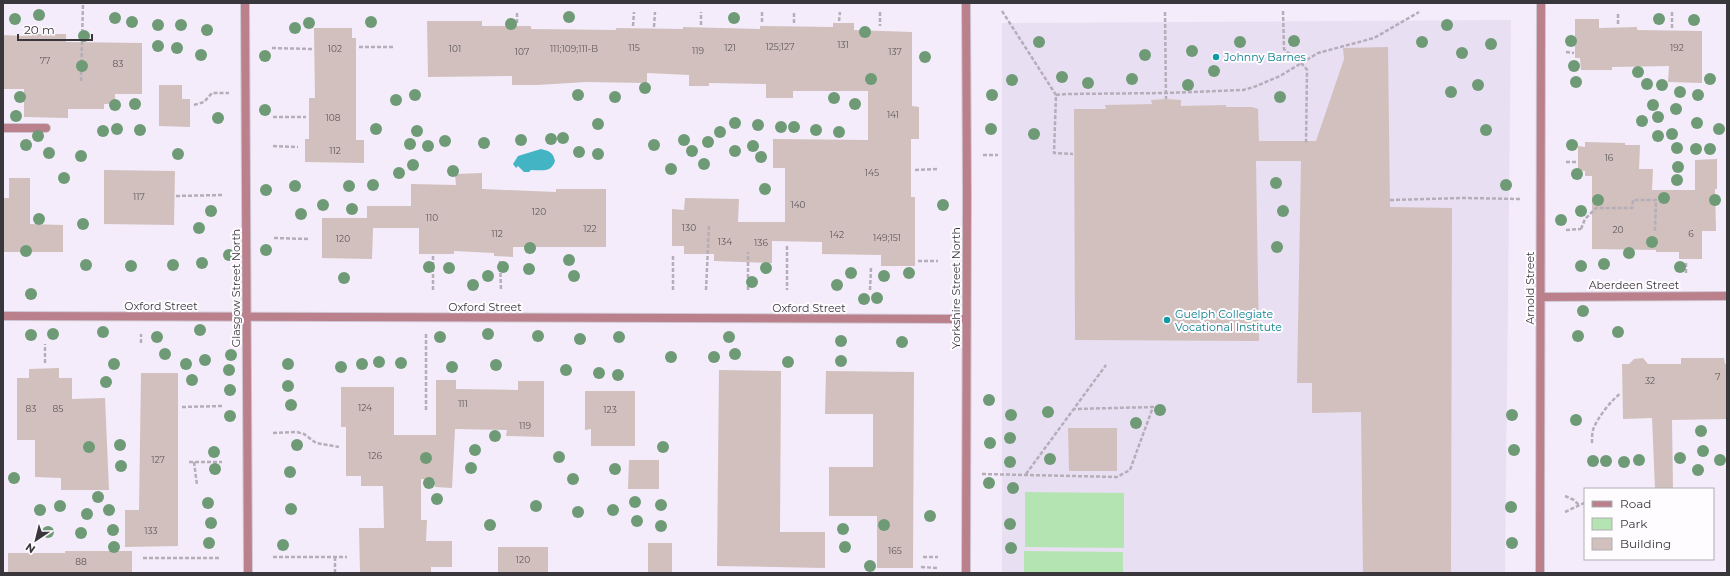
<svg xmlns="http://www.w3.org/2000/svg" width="1730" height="576" viewBox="0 0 1730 576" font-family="Montserrat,sans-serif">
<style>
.built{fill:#e9dff3}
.green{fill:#b5e4b3}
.water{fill:#42b4c4}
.building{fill:#d1c0bd}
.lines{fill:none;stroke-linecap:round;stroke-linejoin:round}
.service-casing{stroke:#cfc8d4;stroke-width:10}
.minor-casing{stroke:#cfc8d4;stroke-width:10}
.path{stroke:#b5aeb9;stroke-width:2.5;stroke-dasharray:4 2;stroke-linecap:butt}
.service{stroke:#ba808c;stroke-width:8}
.minor{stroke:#ba808c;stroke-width:8}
.tree{fill:#6e9b76}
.culture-dot{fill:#0f9aa8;stroke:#fefcff;stroke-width:1.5}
.labels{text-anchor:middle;stroke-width:4;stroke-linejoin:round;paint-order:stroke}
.number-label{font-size:9px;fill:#60595c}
.culture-label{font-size:11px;fill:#0d838f;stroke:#fefcff;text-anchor:start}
.street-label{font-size:11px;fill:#3a373c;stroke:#fefcff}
</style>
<rect width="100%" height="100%" fill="#f4ecfa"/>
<path class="built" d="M 1511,20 L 1505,573 L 1002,573 L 1002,23 Z"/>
<path class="green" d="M 1025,492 L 1124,493 L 1124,548 L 1025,547 Z
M 1024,551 L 1123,552 L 1123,573 L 1024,573 Z"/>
<path class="water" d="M 541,149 C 549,151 553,152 555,161 C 551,173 542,170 531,170 L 529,172 L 524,172 L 518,166 L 516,168 L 513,164 L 518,156 Z"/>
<path class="building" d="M 1575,19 L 1599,19 L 1599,28 L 1637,27 L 1637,30 L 1702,31 L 1702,83 L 1668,82 L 1669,66 L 1612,67 L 1612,70 L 1581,70 L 1580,58 L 1575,58 Z
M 427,21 L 482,21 L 482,26 L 531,26 L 531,29 L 616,30 L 616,28 L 683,29 L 683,27 L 760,29 L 760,26 L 833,27 L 833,23 L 854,23 L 854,30 L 912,32 L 912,106 L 919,107 L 919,139 L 911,139 L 911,197 L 915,197 L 915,266 L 881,266 L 881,255 L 822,254 L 822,242 L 772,241 L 772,263 L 714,261 L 714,254 L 684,254 L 684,246 L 672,246 L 672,209 L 684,210 L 685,198 L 739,199 L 738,222 L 785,222 L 785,168 L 773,168 L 773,139 L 868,140 L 868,91 L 793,91 L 793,98 L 766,98 L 766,84 L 709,83 L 709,86 L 689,86 L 689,75 L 647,73 L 647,83 L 586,82 L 537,85 L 512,85 L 512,76 L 428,77 Z
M 314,28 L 352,28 L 352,38 L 356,38 L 356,140 L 364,140 L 364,163 L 305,162 L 305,139 L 309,139 L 309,98 L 315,98 Z
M 23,34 L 66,34 L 66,42 L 142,43 L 142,94 L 115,94 L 115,104 L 104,104 L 104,109 L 68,109 L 68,118 L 24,117 L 24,89 L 3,89 L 3,35 L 23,36 Z
M 1388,47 L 1390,207 L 1452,208 L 1451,573 L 1363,573 L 1361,412 L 1312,413 L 1312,383 L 1297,383 L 1301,161 L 1256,161 L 1259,341 L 1075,340 L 1074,109 L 1106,109 L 1105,105 L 1152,104 L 1151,100 L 1166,99 L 1181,100 L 1181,106 L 1226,105 L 1226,107 L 1252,107 L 1258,109 L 1259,141 L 1316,141 L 1344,59 L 1343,48 Z
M 159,85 L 182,85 L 182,99 L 190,99 L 190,127 L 159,126 Z
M 1585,142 L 1625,143 L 1625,145 L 1640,145 L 1639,169 L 1653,169 L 1652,190 L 1695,190 L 1695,160 L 1717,159 L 1717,189 L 1715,189 L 1716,231 L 1702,231 L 1702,259 L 1679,259 L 1679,252 L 1656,252 L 1656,250 L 1592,249 L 1592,176 L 1585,176 L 1585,171 L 1578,170 L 1578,146 L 1585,147 Z
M 104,170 L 175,171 L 174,225 L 104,224 Z
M 482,173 L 482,189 L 556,192 L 556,189 L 606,189 L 606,247 L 513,247 L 513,257 L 494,256 L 494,253 L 454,251 L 454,254 L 419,254 L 419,228 L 373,228 L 372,259 L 322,258 L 322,218 L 367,218 L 367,206 L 411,206 L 411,184 L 456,185 L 455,174 Z
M 9,178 L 30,178 L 30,224 L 63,225 L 63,252 L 3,252 L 3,198 L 9,198 Z
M 1643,358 L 1648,364 L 1681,364 L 1681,358 L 1724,358 L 1725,364 L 1727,364 L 1727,419 L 1672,420 L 1673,489 L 1655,489 L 1652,418 L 1623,419 L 1622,364 L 1629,364 L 1634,359 Z
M 59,368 L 59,378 L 72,378 L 72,399 L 105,398 L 109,490 L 61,490 L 61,478 L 35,477 L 35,440 L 17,440 L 17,378 L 29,378 L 29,369 Z
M 719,370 L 781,371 L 780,532 L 825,532 L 825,568 L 717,566 Z
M 826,371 L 914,372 L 913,568 L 877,568 L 877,516 L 829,516 L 829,467 L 873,467 L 873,414 L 825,414 Z
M 141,373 L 178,373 L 178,546 L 125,547 L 125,510 L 139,510 Z
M 436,380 L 456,380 L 456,389 L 518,390 L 518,381 L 544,381 L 544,437 L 506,436 L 507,430 L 455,429 L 452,488 L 435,487 L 435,480 L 421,479 L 421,520 L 427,520 L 426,541 L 452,541 L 452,567 L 431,567 L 431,573 L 360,573 L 359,528 L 384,528 L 383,486 L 361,486 L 361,476 L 346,476 L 346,427 L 341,427 L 341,387 L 394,387 L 394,435 L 436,435 Z
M 585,391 L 635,391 L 635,446 L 591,446 L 591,429 L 585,430 Z
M 1068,428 L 1117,428 L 1117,471 L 1069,471 Z
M 629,460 L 659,460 L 659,489 L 628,489 Z
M 648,543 L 672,543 L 672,572 L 648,572 Z
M 498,547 L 548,547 L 548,573 L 498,573 Z
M 65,551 L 132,551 L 132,573 L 8,573 L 8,553 L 65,553 Z"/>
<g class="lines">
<defs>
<path id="service" d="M 3,128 L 46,128"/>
<path id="minor" d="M 245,3 L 248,573
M 1541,297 L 1727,296
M 3,316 L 966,319
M 966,573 L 967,195 L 966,3
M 1540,573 L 1541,3"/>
</defs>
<use href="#service" class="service-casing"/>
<use href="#minor" class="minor-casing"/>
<path class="path" d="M 1002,11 L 1056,95 L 1054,153 L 1073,154
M 1283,11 L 1284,49 C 1292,57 1301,61 1307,70 L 1306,144
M 762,12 L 762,24
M 880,12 L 880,26
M 1165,12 L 1166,99
M 1672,12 L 1672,29
M 839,21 L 840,12
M 517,23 L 517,12
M 794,23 L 794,12
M 1618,24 L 1618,12
M 701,25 L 701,12
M 633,26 L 634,12
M 654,27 L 655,12
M 359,47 L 395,47
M 272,48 L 312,49
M 1566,52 L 1574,53
M 81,81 L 83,3
M 1056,95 L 1066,94 L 1166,93 L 1243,90 L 1254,87 L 1280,76 L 1318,53 L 1374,38 L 1419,12
M 194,105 L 204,102 L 212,93 L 229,93
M 273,117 L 306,117
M 273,146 L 298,147
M 983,155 L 998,155
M 1566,162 L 1577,162
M 915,170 L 938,169
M 176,196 L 222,195
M 1390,200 L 1462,198 L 1521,199
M 1581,229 L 1585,219 L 1596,208 L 1632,208 L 1633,200 L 1656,200 L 1655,231
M 1566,230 L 1581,229
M 274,238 L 309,239
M 787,246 L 787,290
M 500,261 L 501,290
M 918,261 L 938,261
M 1686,273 L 1686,261
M 433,290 L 433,256
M 673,290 L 673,254
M 706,290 L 709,226
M 748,290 L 748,252
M 870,290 L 871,268
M 141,343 L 141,334
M 45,363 L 45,344
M 182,407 L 222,406
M 426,410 L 426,334
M 273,433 L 297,432 L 304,434 L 316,443 L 339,447
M 1592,443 C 1592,439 1592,434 1593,430 C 1596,420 1611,400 1620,394
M 189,462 L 222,462
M 194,462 L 197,485
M 982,474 L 1117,477 L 1130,470 L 1153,407 L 1073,409
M 1026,474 L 1106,365
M 1565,496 L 1574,500 L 1579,505
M 1565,512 L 1584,503
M 273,557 L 347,557
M 335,557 L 335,573
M 923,557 L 938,557
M 143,558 L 221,558
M 921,567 L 937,568"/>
<use href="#service" class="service"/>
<use href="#minor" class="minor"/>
</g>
<g class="tree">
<circle cx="39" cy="15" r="6"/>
<circle cx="569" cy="17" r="6"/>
<circle cx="115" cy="18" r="6"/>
<circle cx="734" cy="18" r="6"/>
<circle cx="15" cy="19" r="6"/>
<circle cx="1659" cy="19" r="6"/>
<circle cx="1694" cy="20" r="6"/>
<circle cx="132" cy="22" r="6"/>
<circle cx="371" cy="22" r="6"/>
<circle cx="309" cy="23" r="6"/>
<circle cx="511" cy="24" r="6"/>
<circle cx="158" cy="25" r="6"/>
<circle cx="181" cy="25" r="6"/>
<circle cx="1447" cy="25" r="6"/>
<circle cx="295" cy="28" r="6"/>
<circle cx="207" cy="30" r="6"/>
<circle cx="865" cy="32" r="6"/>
<circle cx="84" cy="36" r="6"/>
<circle cx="1294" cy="41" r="6"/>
<circle cx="1571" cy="41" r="6"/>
<circle cx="1039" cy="42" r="6"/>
<circle cx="1240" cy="42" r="6"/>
<circle cx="1422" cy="42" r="6"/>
<circle cx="1491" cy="44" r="6"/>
<circle cx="158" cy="46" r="6"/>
<circle cx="177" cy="48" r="6"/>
<circle cx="1192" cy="51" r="6"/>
<circle cx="1462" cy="53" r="6"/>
<circle cx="201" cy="55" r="6"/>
<circle cx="1145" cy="55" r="6"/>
<circle cx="265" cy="56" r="6"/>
<circle cx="925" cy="57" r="6"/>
<circle cx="82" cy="66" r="6"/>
<circle cx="1574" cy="66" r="6"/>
<circle cx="1214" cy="71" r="6"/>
<circle cx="1638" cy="72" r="6"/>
<circle cx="1062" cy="77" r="6"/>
<circle cx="871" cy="79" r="6"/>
<circle cx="1132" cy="79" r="6"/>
<circle cx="1710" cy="79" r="6"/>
<circle cx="1012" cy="80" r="6"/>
<circle cx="1576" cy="82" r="6"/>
<circle cx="1088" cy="83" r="6"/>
<circle cx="1647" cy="84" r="6"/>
<circle cx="1188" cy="85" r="6"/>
<circle cx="1478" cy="85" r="6"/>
<circle cx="1662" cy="85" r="6"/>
<circle cx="645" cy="88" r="6"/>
<circle cx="1451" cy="92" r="6"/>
<circle cx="1680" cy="92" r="6"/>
<circle cx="415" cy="95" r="6"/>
<circle cx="578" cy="95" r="6"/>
<circle cx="992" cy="95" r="6"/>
<circle cx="1698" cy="95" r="6"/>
<circle cx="20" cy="97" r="6"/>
<circle cx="615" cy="97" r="6"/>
<circle cx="1280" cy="97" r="6"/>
<circle cx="834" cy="98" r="6"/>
<circle cx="396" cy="100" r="6"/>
<circle cx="135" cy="104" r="6"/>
<circle cx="855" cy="104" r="6"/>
<circle cx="115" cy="105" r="6"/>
<circle cx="1653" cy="105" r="6"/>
<circle cx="1676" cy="109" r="6"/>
<circle cx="265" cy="110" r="6"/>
<circle cx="16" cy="116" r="6"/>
<circle cx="1658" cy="117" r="6"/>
<circle cx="218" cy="118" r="6"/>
<circle cx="1642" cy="121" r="6"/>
<circle cx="735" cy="123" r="6"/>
<circle cx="1697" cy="123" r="6"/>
<circle cx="598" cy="124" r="6"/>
<circle cx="758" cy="125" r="6"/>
<circle cx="781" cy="127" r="6"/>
<circle cx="794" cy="127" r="6"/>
<circle cx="117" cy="129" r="6"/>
<circle cx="376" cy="129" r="6"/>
<circle cx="991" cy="129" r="6"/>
<circle cx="1719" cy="129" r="6"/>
<circle cx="140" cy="130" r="6"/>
<circle cx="816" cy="130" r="6"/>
<circle cx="1486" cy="130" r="6"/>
<circle cx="103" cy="131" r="6"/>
<circle cx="417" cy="131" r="6"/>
<circle cx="720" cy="132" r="6"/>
<circle cx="839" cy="132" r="6"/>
<circle cx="1034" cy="134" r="6"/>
<circle cx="1672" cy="134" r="6"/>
<circle cx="38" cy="136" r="6"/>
<circle cx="1658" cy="136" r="6"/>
<circle cx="563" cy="138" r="6"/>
<circle cx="551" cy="139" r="6"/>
<circle cx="521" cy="140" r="6"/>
<circle cx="684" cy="140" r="6"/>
<circle cx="445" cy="141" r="6"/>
<circle cx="708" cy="142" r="6"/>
<circle cx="484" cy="143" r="6"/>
<circle cx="410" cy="144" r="6"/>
<circle cx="26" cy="145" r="6"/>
<circle cx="654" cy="145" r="6"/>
<circle cx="1572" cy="145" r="6"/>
<circle cx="428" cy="146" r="6"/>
<circle cx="753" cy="146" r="6"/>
<circle cx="1677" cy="148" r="6"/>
<circle cx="1696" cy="149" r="6"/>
<circle cx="1710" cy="149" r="6"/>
<circle cx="692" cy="151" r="6"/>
<circle cx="735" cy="151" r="6"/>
<circle cx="579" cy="152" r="6"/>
<circle cx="49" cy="153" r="6"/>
<circle cx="178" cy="154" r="6"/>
<circle cx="598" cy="154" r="6"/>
<circle cx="81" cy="156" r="6"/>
<circle cx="761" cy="157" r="6"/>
<circle cx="704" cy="164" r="6"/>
<circle cx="413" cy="165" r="6"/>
<circle cx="1678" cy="167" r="6"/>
<circle cx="671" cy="169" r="6"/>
<circle cx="453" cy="171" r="6"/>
<circle cx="399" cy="173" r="6"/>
<circle cx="1577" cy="174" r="6"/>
<circle cx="64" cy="178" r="6"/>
<circle cx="1677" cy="180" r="6"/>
<circle cx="1276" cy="183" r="6"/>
<circle cx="373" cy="185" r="6"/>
<circle cx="1506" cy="185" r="6"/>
<circle cx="295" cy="186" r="6"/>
<circle cx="349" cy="186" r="6"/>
<circle cx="765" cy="189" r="6"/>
<circle cx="266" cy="190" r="6"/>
<circle cx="1664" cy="198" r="6"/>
<circle cx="1598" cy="200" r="6"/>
<circle cx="1715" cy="200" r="6"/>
<circle cx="323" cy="205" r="6"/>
<circle cx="943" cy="205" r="6"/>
<circle cx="352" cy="209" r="6"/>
<circle cx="211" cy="211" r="6"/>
<circle cx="1283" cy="211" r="6"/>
<circle cx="1581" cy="211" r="6"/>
<circle cx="301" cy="214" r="6"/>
<circle cx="39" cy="219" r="6"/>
<circle cx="1561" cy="220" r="6"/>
<circle cx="83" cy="224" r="6"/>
<circle cx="199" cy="228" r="6"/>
<circle cx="1652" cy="242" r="6"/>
<circle cx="1277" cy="247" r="6"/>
<circle cx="530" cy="248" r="6"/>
<circle cx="266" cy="250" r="6"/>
<circle cx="26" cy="251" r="6"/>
<circle cx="1629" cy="253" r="6"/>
<circle cx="229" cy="255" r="6"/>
<circle cx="569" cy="260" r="6"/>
<circle cx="202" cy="263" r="6"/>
<circle cx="1604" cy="264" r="6"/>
<circle cx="86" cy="265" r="6"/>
<circle cx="173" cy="265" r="6"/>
<circle cx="131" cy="266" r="6"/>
<circle cx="1581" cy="266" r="6"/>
<circle cx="429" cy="267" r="6"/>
<circle cx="503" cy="267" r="6"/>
<circle cx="1680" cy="267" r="6"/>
<circle cx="449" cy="268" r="6"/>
<circle cx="766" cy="268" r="6"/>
<circle cx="529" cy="269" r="6"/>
<circle cx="851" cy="273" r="6"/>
<circle cx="909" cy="273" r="6"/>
<circle cx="488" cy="276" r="6"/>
<circle cx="574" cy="276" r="6"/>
<circle cx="884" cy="276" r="6"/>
<circle cx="344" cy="278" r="6"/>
<circle cx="752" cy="282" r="6"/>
<circle cx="473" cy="285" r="6"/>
<circle cx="837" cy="285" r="6"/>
<circle cx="31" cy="294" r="6"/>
<circle cx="877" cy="298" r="6"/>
<circle cx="864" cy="299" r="6"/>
<circle cx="1583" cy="311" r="6"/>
<circle cx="200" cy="330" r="6"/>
<circle cx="103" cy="332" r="6"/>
<circle cx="1618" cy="332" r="6"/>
<circle cx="53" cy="334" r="6"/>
<circle cx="488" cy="334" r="6"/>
<circle cx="31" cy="335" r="6"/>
<circle cx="538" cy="336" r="6"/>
<circle cx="1578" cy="336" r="6"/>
<circle cx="157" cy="337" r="6"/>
<circle cx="440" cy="337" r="6"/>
<circle cx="619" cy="337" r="6"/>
<circle cx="729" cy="337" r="6"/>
<circle cx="580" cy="339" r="6"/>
<circle cx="841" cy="341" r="6"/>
<circle cx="902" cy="342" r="6"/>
<circle cx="165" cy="354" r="6"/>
<circle cx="735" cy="354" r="6"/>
<circle cx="231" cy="355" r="6"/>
<circle cx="671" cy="357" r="6"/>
<circle cx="714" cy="357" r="6"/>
<circle cx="205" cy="360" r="6"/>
<circle cx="841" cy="361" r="6"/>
<circle cx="379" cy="362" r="6"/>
<circle cx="788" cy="362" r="6"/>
<circle cx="401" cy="363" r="6"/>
<circle cx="114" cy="364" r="6"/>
<circle cx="186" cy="364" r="6"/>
<circle cx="288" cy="364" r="6"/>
<circle cx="362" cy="364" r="6"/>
<circle cx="496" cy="365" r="6"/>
<circle cx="341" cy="367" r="6"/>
<circle cx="452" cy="367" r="6"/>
<circle cx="229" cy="370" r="6"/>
<circle cx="566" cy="370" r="6"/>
<circle cx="599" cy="373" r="6"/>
<circle cx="618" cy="375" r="6"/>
<circle cx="192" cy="380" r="6"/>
<circle cx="106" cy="382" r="6"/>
<circle cx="288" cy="386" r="6"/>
<circle cx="230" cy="390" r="6"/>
<circle cx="989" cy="400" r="6"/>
<circle cx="291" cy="405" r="6"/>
<circle cx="1160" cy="410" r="6"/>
<circle cx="1048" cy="412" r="6"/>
<circle cx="1011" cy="415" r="6"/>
<circle cx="1512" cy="415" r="6"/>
<circle cx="230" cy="416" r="6"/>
<circle cx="1576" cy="420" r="6"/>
<circle cx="1136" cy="423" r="6"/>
<circle cx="1701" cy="431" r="6"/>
<circle cx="495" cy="436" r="6"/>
<circle cx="1010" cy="438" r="6"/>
<circle cx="990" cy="443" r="6"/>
<circle cx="120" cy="445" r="6"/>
<circle cx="297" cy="445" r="6"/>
<circle cx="89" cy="447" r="6"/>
<circle cx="663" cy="447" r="6"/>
<circle cx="475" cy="450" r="6"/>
<circle cx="1514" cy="450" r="6"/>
<circle cx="1703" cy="451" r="6"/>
<circle cx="214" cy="452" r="6"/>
<circle cx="559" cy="457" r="6"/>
<circle cx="426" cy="458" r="6"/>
<circle cx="1680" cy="458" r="6"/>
<circle cx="1050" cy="459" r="6"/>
<circle cx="1639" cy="460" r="6"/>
<circle cx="1720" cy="460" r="6"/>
<circle cx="1593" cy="461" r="6"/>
<circle cx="1606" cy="461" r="6"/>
<circle cx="1010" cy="462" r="6"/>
<circle cx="1624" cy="462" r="6"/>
<circle cx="121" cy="466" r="6"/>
<circle cx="471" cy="468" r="6"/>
<circle cx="215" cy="469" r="6"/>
<circle cx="615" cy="469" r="6"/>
<circle cx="1698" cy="470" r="6"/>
<circle cx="290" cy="472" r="6"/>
<circle cx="14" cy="478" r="6"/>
<circle cx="573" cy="479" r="6"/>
<circle cx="429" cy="483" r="6"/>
<circle cx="989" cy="483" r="6"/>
<circle cx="1013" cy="488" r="6"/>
<circle cx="98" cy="497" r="6"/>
<circle cx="437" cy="499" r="6"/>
<circle cx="635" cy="502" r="6"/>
<circle cx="208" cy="503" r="6"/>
<circle cx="661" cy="505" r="6"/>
<circle cx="60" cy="506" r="6"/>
<circle cx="536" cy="506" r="6"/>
<circle cx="1511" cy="507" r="6"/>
<circle cx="291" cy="509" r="6"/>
<circle cx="40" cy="510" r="6"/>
<circle cx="109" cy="510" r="6"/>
<circle cx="613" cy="510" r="6"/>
<circle cx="578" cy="512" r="6"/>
<circle cx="87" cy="514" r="6"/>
<circle cx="930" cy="516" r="6"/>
<circle cx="637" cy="521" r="6"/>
<circle cx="211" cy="523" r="6"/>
<circle cx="1010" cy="524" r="6"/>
<circle cx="490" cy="525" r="6"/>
<circle cx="884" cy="525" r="6"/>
<circle cx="661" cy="526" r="6"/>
<circle cx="843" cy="529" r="6"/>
<circle cx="113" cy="530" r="6"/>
<circle cx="48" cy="532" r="6"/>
<circle cx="81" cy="533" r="6"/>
<circle cx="209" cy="543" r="6"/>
<circle cx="1512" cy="543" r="6"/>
<circle cx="283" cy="545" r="6"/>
<circle cx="114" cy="547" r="6"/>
<circle cx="845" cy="547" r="6"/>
<circle cx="1011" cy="548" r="6"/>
<circle cx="870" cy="566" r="6"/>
</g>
<g class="culture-dot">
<circle cx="1216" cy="57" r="4"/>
<circle cx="1167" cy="320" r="4"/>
</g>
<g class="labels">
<g class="number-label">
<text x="843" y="48">131</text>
<text x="780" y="50">125;127</text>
<text x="634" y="51">115</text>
<text x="730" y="51">121</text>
<text x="1677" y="51">192</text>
<text x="335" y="52">102</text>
<text x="455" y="52">101</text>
<text x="574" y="52">111;109;111-B</text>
<text x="698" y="54">119</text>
<text x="522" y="55">107</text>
<text x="895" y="55">137</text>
<text x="45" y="64">77</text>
<text x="118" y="67">83</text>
<text x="893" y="118">141</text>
<text x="333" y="121">108</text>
<text x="335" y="154">112</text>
<text x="1609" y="161">16</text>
<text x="872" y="176">145</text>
<text x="139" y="200">117</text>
<text x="798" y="208">140</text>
<text x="539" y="215">120</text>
<text x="432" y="221">110</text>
<text x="689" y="231">130</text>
<text x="590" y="232">122</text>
<text x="1618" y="233">20</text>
<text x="497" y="237">112</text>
<text x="1691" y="237">6</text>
<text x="837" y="238">142</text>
<text x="887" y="241">149;151</text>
<text x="343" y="242">120</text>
<text x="725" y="245">134</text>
<text x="761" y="246">136</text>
<text x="1718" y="380">7</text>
<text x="1650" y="384">32</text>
<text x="463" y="407">111</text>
<text x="365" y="411">124</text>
<text x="31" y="412">83</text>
<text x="58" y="412">85</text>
<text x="610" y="413">123</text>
<text x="525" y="429">119</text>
<text x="375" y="459">126</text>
<text x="158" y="463">127</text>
<text x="151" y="534">133</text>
<text x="895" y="554">165</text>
<text x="523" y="563">120</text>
<text x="81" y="565">88</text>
</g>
<g class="culture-label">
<text x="1224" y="61">Johnny Barnes</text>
<text x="1175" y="318">Guelph Collegiate<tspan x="1175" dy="13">Vocational Institute</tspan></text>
</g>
<g class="street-label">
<text x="1634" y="289">Aberdeen Street</text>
<text transform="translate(236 288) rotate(-90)" y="4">Glasgow Street North</text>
<text transform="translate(956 288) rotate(-90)" y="4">Yorkshire Street North</text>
<text transform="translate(1530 288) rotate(-90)" y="4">Arnold Street</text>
<text x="161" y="310">Oxford Street</text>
<text x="485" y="311">Oxford Street</text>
<text x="809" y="312">Oxford Street</text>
</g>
</g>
<rect width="1730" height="576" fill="none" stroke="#3a373c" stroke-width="8"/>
<rect x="1584" y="488" width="130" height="72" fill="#fefcff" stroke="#b0adb1"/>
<rect x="1592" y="501" width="20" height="6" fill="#ba808c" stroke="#b0adb1"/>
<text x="1620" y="508" font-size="12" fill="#3a373c">Road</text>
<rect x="1592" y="518" width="20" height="12" fill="#b5e4b3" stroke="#b0adb1"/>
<text x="1620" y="528" font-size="12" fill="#3a373c">Park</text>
<rect x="1592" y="538" width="20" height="12" fill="#d1c0bd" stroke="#b0adb1"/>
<text x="1620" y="548" font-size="12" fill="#3a373c">Building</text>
<g transform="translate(36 540) rotate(215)" stroke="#fefcff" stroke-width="3" paint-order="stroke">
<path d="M0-3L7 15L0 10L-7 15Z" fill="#3a373c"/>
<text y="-6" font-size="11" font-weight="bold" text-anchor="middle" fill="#3a373c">N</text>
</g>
<path d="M18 34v6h74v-6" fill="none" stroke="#3a373c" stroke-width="2"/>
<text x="24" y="34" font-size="12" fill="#3a373c" stroke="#fefcff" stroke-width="3" paint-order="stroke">20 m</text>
</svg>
